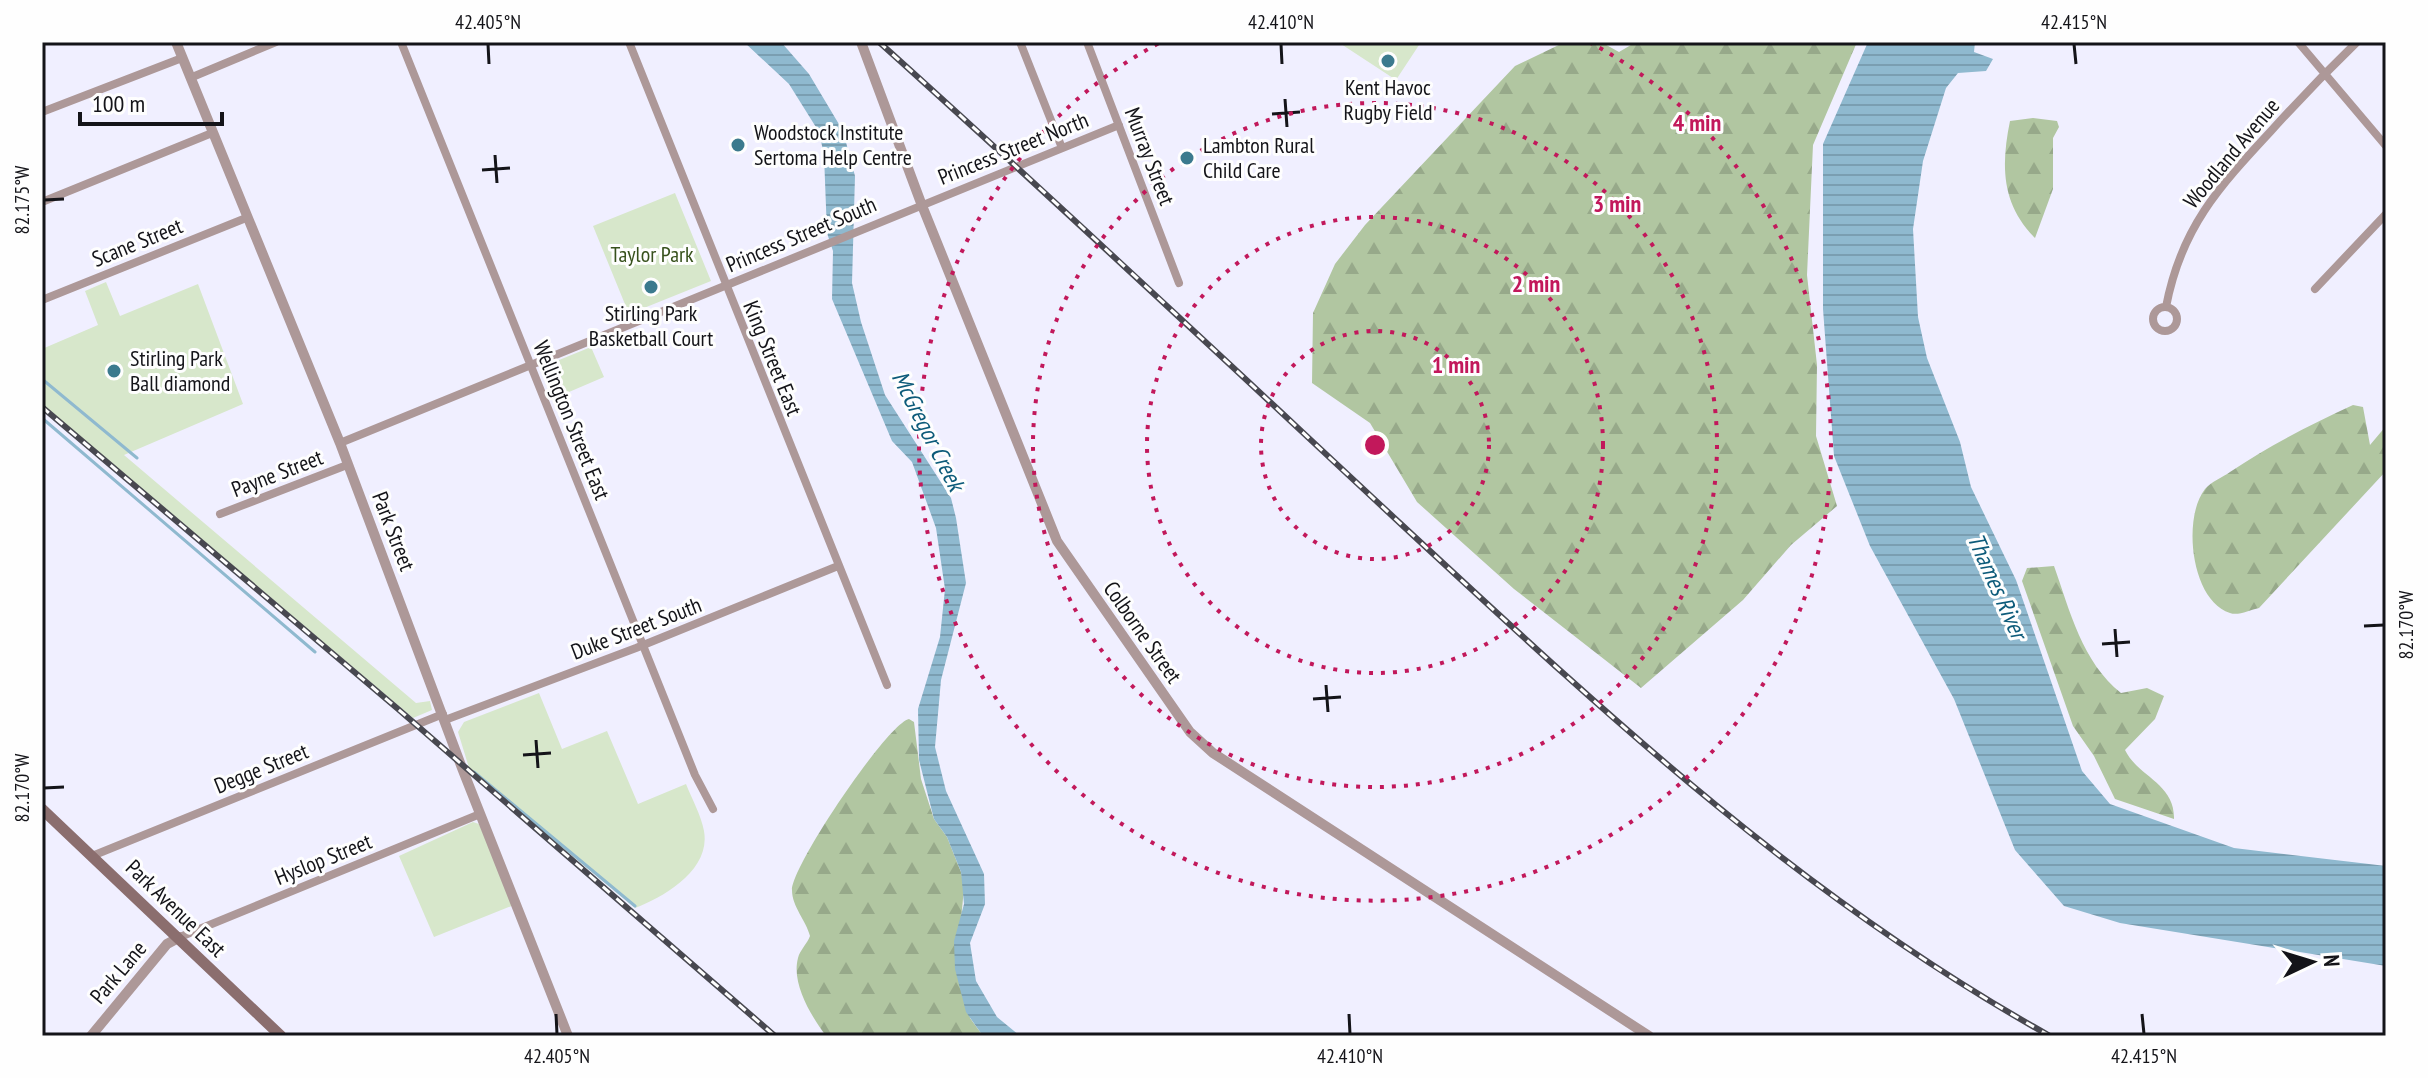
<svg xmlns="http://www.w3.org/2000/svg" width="2428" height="1078" viewBox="0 0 2428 1078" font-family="'PT Sans Narrow',sans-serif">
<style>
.green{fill:#d7e7cb}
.forest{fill:url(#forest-firs)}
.water{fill:url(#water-rules)}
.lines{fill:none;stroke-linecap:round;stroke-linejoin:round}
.stream{stroke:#8fb9cf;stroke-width:3}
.minor{stroke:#ad9898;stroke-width:8}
.tertiary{stroke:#ad9898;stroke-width:10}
.secondary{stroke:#8b6e6e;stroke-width:11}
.rail-casing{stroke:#484850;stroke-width:6}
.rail{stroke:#fefefe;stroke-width:3;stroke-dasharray:9;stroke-linecap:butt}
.ticks{fill:none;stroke:#141419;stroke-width:3}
.ring{fill:none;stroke:#c2185b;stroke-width:4;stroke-dasharray:4 8}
.poi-dot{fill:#3b7a8e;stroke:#fefefe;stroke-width:3}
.labels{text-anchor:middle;stroke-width:6;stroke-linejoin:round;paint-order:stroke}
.poi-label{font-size:22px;fill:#141419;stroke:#fefefe;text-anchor:start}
.street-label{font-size:22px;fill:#141419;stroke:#fefefe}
.park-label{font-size:22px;fill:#37511c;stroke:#fefefe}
.water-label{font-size:24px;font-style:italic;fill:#0d5b7a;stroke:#fefefe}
.centre{fill:#c2185b;stroke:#fefefe;stroke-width:4}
.ring-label{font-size:24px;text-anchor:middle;font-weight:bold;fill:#c2185b;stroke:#fefefe;stroke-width:6;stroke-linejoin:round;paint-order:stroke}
.neatline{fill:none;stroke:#141419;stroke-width:3}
.ticks-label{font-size:20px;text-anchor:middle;fill:#141419}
</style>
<defs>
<pattern id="forest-firs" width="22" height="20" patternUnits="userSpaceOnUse" patternTransform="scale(2)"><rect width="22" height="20" fill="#b1c6a1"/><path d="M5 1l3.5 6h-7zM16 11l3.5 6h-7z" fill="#97a98a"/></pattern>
<pattern id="water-rules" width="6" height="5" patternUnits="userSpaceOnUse" patternTransform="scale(2)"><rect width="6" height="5" fill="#8fb9cf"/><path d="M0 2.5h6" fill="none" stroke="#7a9eb1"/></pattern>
</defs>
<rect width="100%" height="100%" fill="#f0efff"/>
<path class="green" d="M 1338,42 L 1421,42 L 1396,80 Z
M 675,193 L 711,281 L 629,314 L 593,226 Z
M 106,282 L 120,316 L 198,284 L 243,404 L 124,455 L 416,703 L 430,701 L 432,710 L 413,718 L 42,405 L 42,349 L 98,325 L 85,291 Z
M 591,347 L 604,377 L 555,398 L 542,367 Z
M 539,693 L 562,749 L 607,731 L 638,804 L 686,784 C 692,799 701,815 704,831 C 711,870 664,897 635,908 L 470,771 L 458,732 L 464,722 Z
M 473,822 L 479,824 L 514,905 L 434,937 L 399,856 Z"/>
<path class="forest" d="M 1565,42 L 1601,42 L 1619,52 L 1636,42 L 1857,42 L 1813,145 L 1807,275 L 1817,365 L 1816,436 L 1837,506 L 1791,545 L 1743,600 L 1641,688 L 1514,589 L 1417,502 L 1370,423 L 1312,383 L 1313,313 L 1335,264 L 1365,225 L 1515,66 Z
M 2033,118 L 2057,121 L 2059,127 L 2053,138 L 2053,189 L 2035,238 C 2001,204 2001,165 2010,121 Z
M 2353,405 L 2363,407 L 2370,445 L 2386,426 L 2386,471 L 2259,608 C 2250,610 2238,616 2230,613 C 2191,601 2182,518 2205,489 C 2211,482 2223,477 2230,472 C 2270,445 2310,425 2353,405 Z
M 2054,566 C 2070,611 2082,662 2121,693 L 2147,688 L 2164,696 L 2155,719 L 2125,750 C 2138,777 2175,783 2174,819 L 2115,799 L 2094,756 L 2073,726 L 2022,581 L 2027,568 Z
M 909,719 L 914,722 L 921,779 L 934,819 L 947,837 L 961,872 L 964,888 L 961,920 L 970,1018 L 983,1036 L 826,1036 C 812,1017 791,984 798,958 C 800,950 807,944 810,936 C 806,920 792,907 792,890 C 792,865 888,723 909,719 Z"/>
<path class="water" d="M 744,42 L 781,42 L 809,74 L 843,131 L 855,176 L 852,283 L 861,322 L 885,395 L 951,498 L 956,518 L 966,583 L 941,680 L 935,747 L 946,791 L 984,874 L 985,904 L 970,943 L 976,981 L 997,1017 L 1020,1036 L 983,1036 L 966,1012 L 955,969 L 954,941 L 964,904 L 961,872 L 947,837 L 934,819 L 919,760 L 918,709 L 940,637 L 945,589 L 936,528 L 912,462 L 892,441 L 832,299 L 833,251 L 827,233 L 824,155 L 819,132 L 789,84 Z
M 1868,42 L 1975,42 L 1974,52 L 1993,59 L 1986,71 L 1958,73 L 1946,88 L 1923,161 L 1913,229 L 1918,317 L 1927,358 L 1960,442 L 1971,487 L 2016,580 L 2082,771 L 2110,804 L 2234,848 L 2386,866 L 2386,966 L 2120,923 L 2064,906 L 2015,850 L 1954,699 L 1870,546 L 1834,456 L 1823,309 L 1823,144 Z"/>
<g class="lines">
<path class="stream" d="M 42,379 L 137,458
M 42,418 L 315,652
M 474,772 L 635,906"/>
<path class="minor" d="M 401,42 L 695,775 L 713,809
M 629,42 L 887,685
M 1020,42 L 1062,148
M 1087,42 L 1179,283
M 2298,42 L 2386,146
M 190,78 L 276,42
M 42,112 L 182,58
M 42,202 L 212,133
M 2315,289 L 2386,214
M 42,300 L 246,218
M 2166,307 C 2181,228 2218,188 2271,131 C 2299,100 2327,71 2357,42
M2153 319a12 12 0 1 1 24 0a12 12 0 1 1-24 0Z
M 340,443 L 1119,125
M 220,514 L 347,465
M 445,720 L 636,648 L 838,566
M 92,856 L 443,714
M 180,937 L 480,814"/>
<path class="tertiary" d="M 176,42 L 340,443 L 462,768 L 568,1036
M 861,42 L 921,203 L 1057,541 L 1190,732 L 1213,753 L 1649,1036
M 91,1036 L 167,944 L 180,937"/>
<path class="secondary" d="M 42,809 L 281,1036"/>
<defs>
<path id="rail" d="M 879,42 C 1056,201 1228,363 1402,525 C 1609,717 1801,897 2050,1036
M 42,407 L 398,709 L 775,1036"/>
</defs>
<use href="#rail" class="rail-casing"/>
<use href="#rail" class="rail"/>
</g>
<path class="ticks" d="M 488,44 L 489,64M 1281,44 L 1282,64M 2074,44 L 2076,64M 1285,99 L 1287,127M 1272,114 L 1300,112M 495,155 L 497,183M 482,170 L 510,168M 44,200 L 64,199M 2364,626 L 2384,625M 2115,629 L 2117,657M 2102,644 L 2130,642M 1326,685 L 1328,712M 1313,699 L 1341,697M 536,740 L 538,768M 523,755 L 551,753M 44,788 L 64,787M 556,1014 L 557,1034M 1349,1014 L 1350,1034M 2142,1014 L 2144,1034"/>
<g class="ring">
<circle cx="1375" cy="445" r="114"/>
<circle cx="1375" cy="445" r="228"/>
<circle cx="1375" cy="445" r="342"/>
<path d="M1589 42A456 456 0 1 1 1161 42"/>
</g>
<g class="poi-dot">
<circle cx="1388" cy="61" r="8"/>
<circle cx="738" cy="145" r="8"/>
<circle cx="1187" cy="158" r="8"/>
<circle cx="651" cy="287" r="8"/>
<circle cx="114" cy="371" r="8"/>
</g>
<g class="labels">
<g class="poi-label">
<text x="1388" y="95" text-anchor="middle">Kent Havoc<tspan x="1388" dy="25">Rugby Field</tspan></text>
<text x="754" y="140">Woodstock Institute<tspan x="754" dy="25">Sertoma Help Centre</tspan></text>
<text x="1203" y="153">Lambton Rural<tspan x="1203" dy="25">Child Care</tspan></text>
<text x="651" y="321" text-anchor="middle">Stirling Park<tspan x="651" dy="25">Basketball Court</tspan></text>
<text x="130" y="366">Stirling Park<tspan x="130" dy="25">Ball diamond</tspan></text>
</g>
<g class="street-label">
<text transform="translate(1013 148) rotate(-22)" y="8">Princess Street North</text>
<text transform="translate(2231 153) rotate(-50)" y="8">Woodland Avenue</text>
<text transform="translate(1150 156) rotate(69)" y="8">Murray Street</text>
<text transform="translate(801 234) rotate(-23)" y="8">Princess Street South</text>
<text transform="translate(137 242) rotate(-22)" y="8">Scane Street</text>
<text transform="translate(773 358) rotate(68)" y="8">King Street East</text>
<text transform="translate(572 420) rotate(68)" y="8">Wellington Street East</text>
<text transform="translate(277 473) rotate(-21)" y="8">Payne Street</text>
<text transform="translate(394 531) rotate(69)" y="8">Park Street</text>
<text transform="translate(636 628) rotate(-21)" y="8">Duke Street South</text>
<text transform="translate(1143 632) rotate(55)" y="8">Colborne Street</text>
<text transform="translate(261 768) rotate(-22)" y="8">Degge Street</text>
<text transform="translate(323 859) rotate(-22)" y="8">Hyslop Street</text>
<text transform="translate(176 908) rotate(44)" y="8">Park Avenue East</text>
<text transform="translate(118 972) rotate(-50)" y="8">Park Lane</text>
</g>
<g class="park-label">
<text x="652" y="262">Taylor Park</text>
</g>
<g class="water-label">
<text transform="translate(928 431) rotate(63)" y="8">McGregor Creek</text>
<text transform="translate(1997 586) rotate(66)" y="8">Thames River</text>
</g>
</g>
<circle cx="1375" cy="445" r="12" class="centre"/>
<g class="ring-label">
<text x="1697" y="131">4 min</text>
<text x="1617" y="212">3 min</text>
<text x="1536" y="292">2 min</text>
<text x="1456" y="373">1 min</text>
</g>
<rect width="2428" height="1078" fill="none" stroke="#fefefe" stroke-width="88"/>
<g transform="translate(2312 962) rotate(86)" stroke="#fefefe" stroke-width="6" paint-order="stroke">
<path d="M0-6L14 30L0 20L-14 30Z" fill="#141419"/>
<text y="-12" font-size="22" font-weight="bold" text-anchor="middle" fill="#141419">N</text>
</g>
<path d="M80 112v12h142v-12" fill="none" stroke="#141419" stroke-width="4"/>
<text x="92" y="112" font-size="24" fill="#141419" stroke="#fefefe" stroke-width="6" paint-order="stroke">100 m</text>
<rect x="44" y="44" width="2340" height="990" class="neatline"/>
<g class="ticks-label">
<text x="488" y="29">42.405°N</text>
<text x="1281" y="29">42.410°N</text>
<text x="2074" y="29">42.415°N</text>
<text transform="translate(22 200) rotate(-90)" y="7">82.175°W</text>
<text transform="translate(2406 625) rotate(-90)" y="7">82.170°W</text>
<text transform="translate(22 788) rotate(-90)" y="7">82.170°W</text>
<text x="557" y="1063">42.405°N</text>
<text x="1350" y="1063">42.410°N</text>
<text x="2144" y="1063">42.415°N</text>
</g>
</svg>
